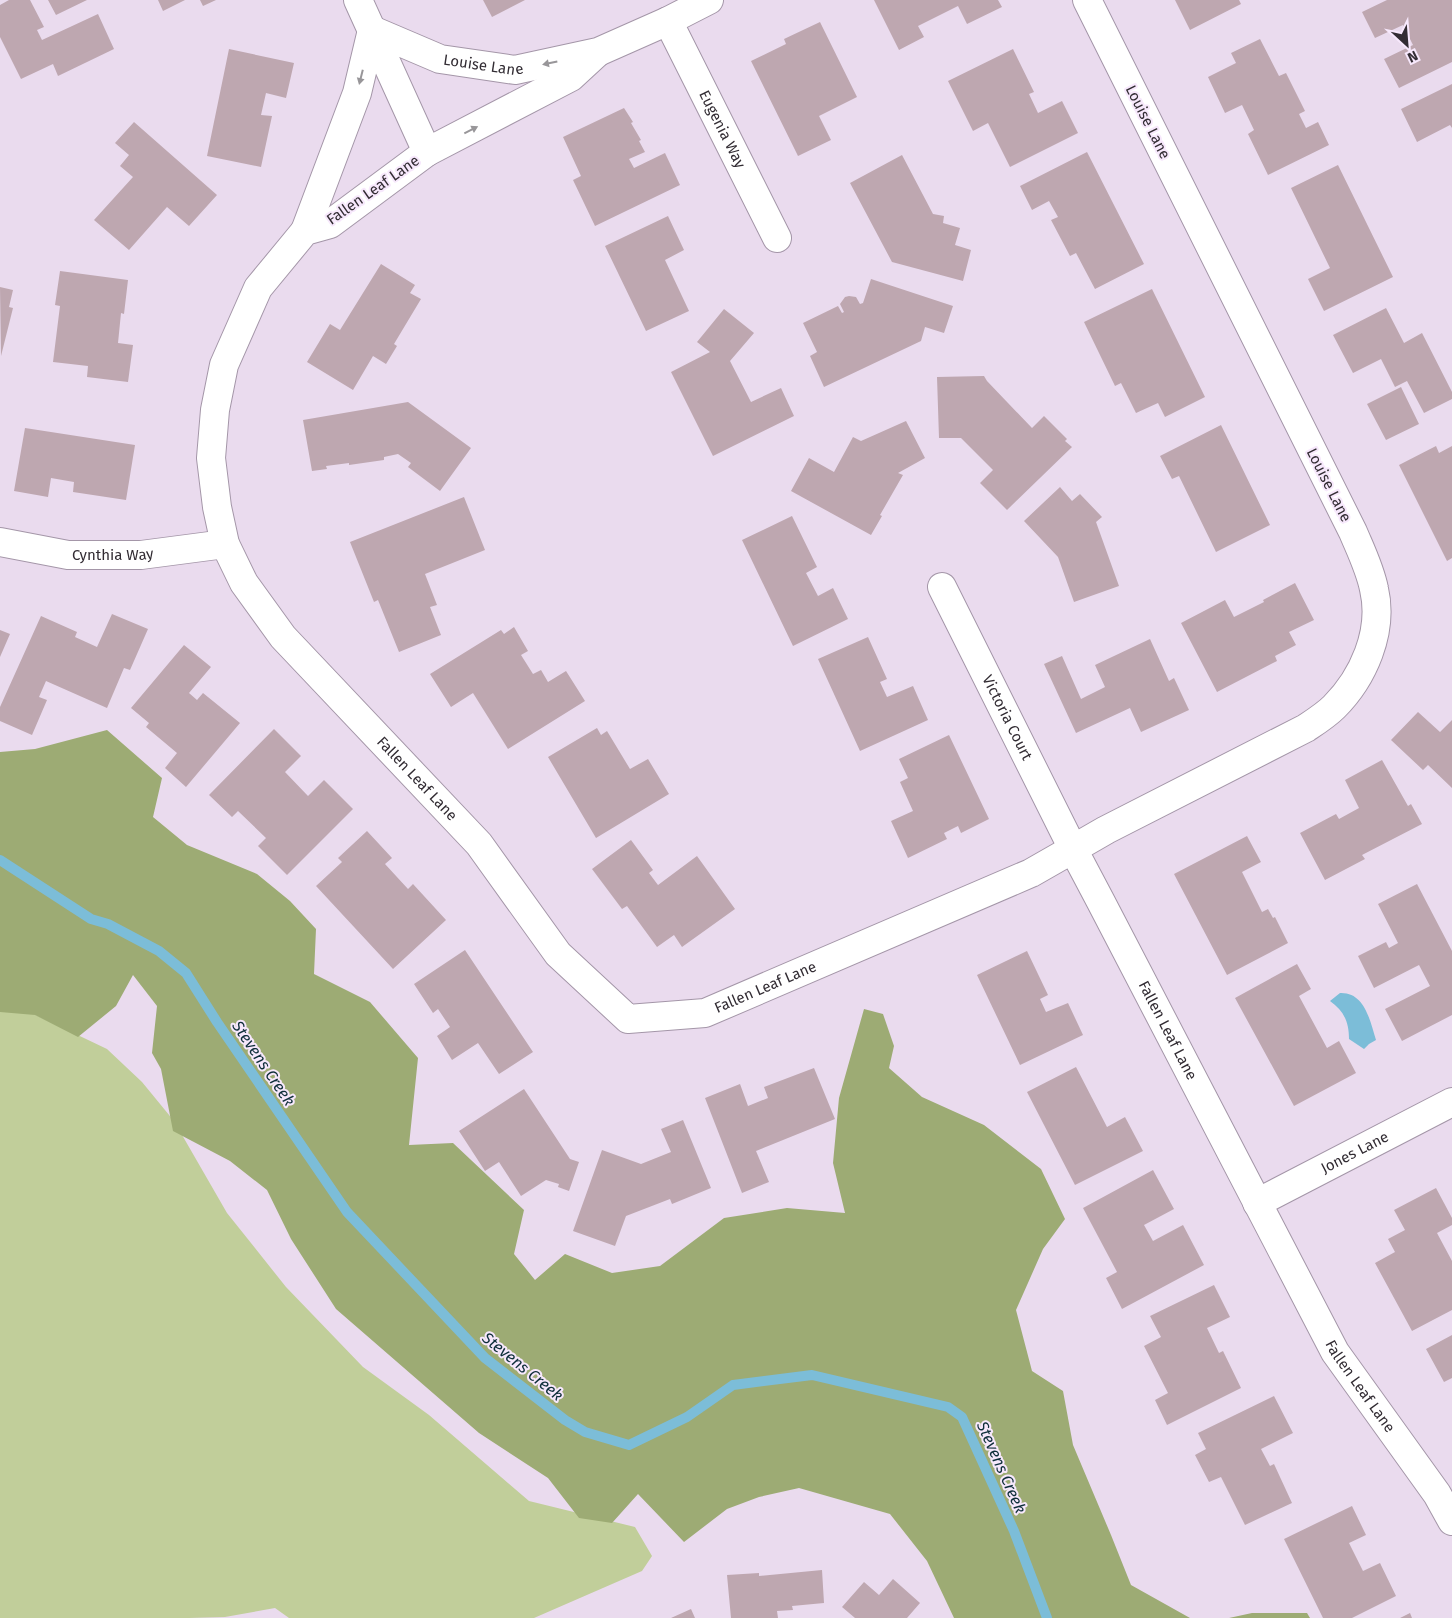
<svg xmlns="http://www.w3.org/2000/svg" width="1452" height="1618" viewBox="0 0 1452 1618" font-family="'Fira Sans',sans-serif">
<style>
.green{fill:#c1ce9a}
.forest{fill:#9dab74}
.water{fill:#7cbdd8}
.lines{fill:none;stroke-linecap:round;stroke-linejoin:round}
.stream{stroke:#7cbdd8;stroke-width:10}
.building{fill:#bea7b0}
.street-casing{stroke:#a496a8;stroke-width:30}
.street{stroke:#fff;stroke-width:28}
.oneway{fill:#989699}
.labels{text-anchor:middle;stroke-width:4;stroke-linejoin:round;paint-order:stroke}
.street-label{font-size:15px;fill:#322c33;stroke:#f7e8fc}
.water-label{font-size:16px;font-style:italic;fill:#0e2e39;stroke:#f7e8fc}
</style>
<rect width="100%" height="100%" fill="#eadbee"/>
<path class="green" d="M 0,1006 L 19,1007 L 107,1049 L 142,1082 L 174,1121 L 227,1213 L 286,1287 L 363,1367 L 429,1415 L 529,1501 L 635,1527 L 652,1556 L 642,1571 L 534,1618 L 289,1618 L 275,1608 L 225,1617 L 189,1618 L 0,1618 Z"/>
<path class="forest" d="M 107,730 L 162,778 L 153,817 L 187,845 L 257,874 L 290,901 L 316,929 L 314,974 L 370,1002 L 418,1058 L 409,1145 L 453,1143 L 524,1210 L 514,1254 L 535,1280 L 565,1254 L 612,1273 L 660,1266 L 724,1218 L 787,1208 L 845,1213 L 833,1163 L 839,1098 L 864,1009 L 883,1014 L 894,1046 L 889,1068 L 922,1097 L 984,1125 L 1041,1169 L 1065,1219 L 1043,1249 L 1016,1310 L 1032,1371 L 1063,1391 L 1073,1445 L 1111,1535 L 1131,1585 L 1190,1618 L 954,1618 L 927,1561 L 890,1514 L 799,1488 L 759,1497 L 727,1509 L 684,1542 L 638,1494 L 612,1523 L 579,1518 L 548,1478 L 479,1433 L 336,1309 L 291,1239 L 267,1190 L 230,1161 L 173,1131 L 161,1069 L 152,1053 L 157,1006 L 133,975 L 116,1006 L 78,1037 L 35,1015 L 0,1012 L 0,752 L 35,749 Z
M 1252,1613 L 1307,1613 L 1310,1618 L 1229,1618 Z"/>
<path class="water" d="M 1340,993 C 1365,992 1370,1021 1376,1040 L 1369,1044 L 1364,1049 L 1349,1039 C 1349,1022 1344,1011 1330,1001 Z"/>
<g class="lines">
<path class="stream" d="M 0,860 L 91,919 L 108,924 L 159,951 L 186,973 L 217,1022 L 347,1212 L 485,1358 L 565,1420 L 585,1432 L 629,1445 L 687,1417 L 733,1385 L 812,1375 L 948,1407 L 962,1417 L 1014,1531 L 1047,1618"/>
</g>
<path class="building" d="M 9,0 L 30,0 L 44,27 L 37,30 L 42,40 L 98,14 L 114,49 L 58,76 L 53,64 L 21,79 L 0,37 L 0,5 Z
M 48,0 L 87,0 L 56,15 Z
M 158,0 L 185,0 L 163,11 Z
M 200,0 L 216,0 L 203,6 Z
M 483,0 L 525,0 L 492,17 Z
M 874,0 L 998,0 L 1002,7 L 967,24 L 958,6 L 918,26 L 924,37 L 899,50 Z
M 1175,0 L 1239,0 L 1241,4 L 1190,30 Z
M 1387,0 L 1452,0 L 1452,62 L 1399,88 L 1384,59 L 1413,45 L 1403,25 L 1375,38 L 1362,12 Z
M 820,22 L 857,97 L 819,116 L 831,140 L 798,156 L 751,61 L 786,44 L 784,39 Z
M 1260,39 L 1279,76 L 1286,73 L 1305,111 L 1299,114 L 1306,128 L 1318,122 L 1329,145 L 1268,175 L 1248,134 L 1254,130 L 1242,105 L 1225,113 L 1208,77 L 1236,63 L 1231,53 Z
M 229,49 L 294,63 L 286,98 L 266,93 L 261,115 L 272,116 L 261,167 L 207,156 Z
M 1013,49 L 1034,92 L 1029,94 L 1038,113 L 1062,101 L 1078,133 L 1010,167 L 988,123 L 973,131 L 948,81 Z
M 1452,84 L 1452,128 L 1450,125 L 1417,142 L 1401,109 Z
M 624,108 L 633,122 L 631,123 L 641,140 L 639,141 L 645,152 L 629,159 L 634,168 L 665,153 L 680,185 L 595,226 L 573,180 L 581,176 L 563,137 Z
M 134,122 L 217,195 L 189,226 L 167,207 L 129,250 L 94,220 L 133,177 L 120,166 L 129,155 L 115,143 Z
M 1087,152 L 1144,264 L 1095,289 L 1076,253 L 1070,256 L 1051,220 L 1058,217 L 1049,201 L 1032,210 L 1020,186 Z
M 902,155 L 933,214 L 944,216 L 943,223 L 960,228 L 955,245 L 971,250 L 963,281 L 892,262 L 850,183 Z
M 1338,165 L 1393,277 L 1324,311 L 1308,279 L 1330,268 L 1291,188 Z
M 668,216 L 684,250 L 665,260 L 689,311 L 646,331 L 605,246 Z
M 381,264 L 415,285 L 410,293 L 421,299 L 394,344 L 397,346 L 386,364 L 373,356 L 353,390 L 307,362 L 330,324 L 340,330 Z
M 60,271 L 128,280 L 124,314 L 121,313 L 118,343 L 133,345 L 128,382 L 87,377 L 88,366 L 53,362 L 60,306 L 55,305 Z
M 871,279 L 953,306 L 944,333 L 925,327 L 921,341 L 824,387 L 810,356 L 817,352 L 803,323 L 838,306 L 842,313 L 844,312 L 840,304 L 845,297 L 849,296 L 856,297 L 860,304 L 863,303 Z
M 0,287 L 13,290 L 9,307 L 13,308 L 1,356 Z
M 1152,289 L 1205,397 L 1165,417 L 1158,403 L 1136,413 L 1121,383 L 1115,386 L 1084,322 Z
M 1386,308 L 1404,343 L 1422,333 L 1452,392 L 1452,399 L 1424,413 L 1407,381 L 1395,387 L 1381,359 L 1353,373 L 1333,335 Z
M 724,309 L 754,333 L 730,361 L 751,402 L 781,388 L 794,416 L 713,456 L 671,372 L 710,352 L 697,342 Z
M 984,376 L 987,381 L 1032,428 L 1044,416 L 1067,439 L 1065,441 L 1072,447 L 1007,510 L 980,483 L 993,470 L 961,438 L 939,438 L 937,377 Z
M 1401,387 L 1419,424 L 1386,440 L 1367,404 Z
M 408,402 L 471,448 L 440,491 L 408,467 L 411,463 L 398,454 L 384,457 L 384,460 L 349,465 L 349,463 L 326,466 L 327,469 L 312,471 L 303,420 Z
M 906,421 L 925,458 L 898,473 L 903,475 L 880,515 L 882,516 L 871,535 L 791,491 L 809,458 L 834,472 L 853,437 L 861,441 Z
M 1221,425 L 1270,525 L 1216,552 L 1179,476 L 1172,479 L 1160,456 Z
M 25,428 L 135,445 L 126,500 L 73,492 L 74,482 L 51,478 L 48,497 L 14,491 Z
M 1436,446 L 1439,453 L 1452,446 L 1452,558 L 1447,561 L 1399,465 Z
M 1060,487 L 1072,501 L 1080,494 L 1102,517 L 1096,522 L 1119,586 L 1074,602 L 1058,557 L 1024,521 Z
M 464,497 L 485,550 L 425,574 L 437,605 L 430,607 L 441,635 L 399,652 L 378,600 L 374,602 L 350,542 Z
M 792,516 L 817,567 L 806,573 L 818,596 L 833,588 L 848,619 L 793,646 L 742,540 Z
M 1295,583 L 1314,620 L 1289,632 L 1296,645 L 1275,656 L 1277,661 L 1217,692 L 1181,623 L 1225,600 L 1234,617 L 1264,602 L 1263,600 Z
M 112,614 L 148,629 L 130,670 L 124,668 L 107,708 L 46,681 L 39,697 L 47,700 L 32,735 L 0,721 L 0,707 L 41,616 L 77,632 L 75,637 L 97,647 Z
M 514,627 L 528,651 L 521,655 L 533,674 L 541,670 L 548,682 L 566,671 L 585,701 L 508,749 L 473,693 L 451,707 L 430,674 L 501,630 L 504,634 Z
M 0,630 L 10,634 L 0,657 Z
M 868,637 L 887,679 L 880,682 L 887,697 L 913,686 L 928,720 L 860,751 L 818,659 Z
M 1150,639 L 1169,681 L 1174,678 L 1189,710 L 1141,732 L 1130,708 L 1076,733 L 1044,664 L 1062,656 L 1081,699 L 1105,687 L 1095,665 Z
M 184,645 L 211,667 L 189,693 L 197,700 L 203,693 L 240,723 L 186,787 L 165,768 L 177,753 L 146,727 L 149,723 L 131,708 Z
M 1418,712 L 1440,732 L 1452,720 L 1452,788 L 1428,765 L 1423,770 L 1391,740 Z
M 597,728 L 601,735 L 607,731 L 630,769 L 648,759 L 669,794 L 596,838 L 548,757 Z
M 274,729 L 301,756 L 285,772 L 308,796 L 324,780 L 353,809 L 287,875 L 258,846 L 266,838 L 238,811 L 232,817 L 209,795 Z
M 949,735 L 989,819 L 961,833 L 958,826 L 944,833 L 947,839 L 908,858 L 891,821 L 913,811 L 900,782 L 908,778 L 899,759 Z
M 1382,760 L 1408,806 L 1411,804 L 1422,824 L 1362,855 L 1365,859 L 1325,880 L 1300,833 L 1336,814 L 1339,819 L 1359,808 L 1345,780 Z
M 367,831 L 392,858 L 385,864 L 408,889 L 413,884 L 446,920 L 393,969 L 316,886 L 342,862 L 338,858 Z
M 1247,836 L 1261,862 L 1242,872 L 1262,912 L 1268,909 L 1273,918 L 1275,917 L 1288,943 L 1227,975 L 1174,874 Z
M 631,840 L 653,870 L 649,873 L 658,885 L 697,856 L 735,909 L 682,947 L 674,935 L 657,947 L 627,906 L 622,909 L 592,869 Z
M 1417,884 L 1452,951 L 1452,1015 L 1402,1041 L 1385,1009 L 1430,986 L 1419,965 L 1374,988 L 1358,956 L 1386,942 L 1389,948 L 1398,943 L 1378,904 Z
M 465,950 L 533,1052 L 499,1074 L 478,1043 L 452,1060 L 437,1036 L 450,1027 L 438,1009 L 433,1013 L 414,984 Z
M 1027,951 L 1048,995 L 1040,999 L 1046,1012 L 1068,1003 L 1083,1035 L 1020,1065 L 977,975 Z
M 1297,964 L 1311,989 L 1299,996 L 1327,1048 L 1339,1041 L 1356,1073 L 1294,1106 L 1235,998 Z
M 1076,1067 L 1107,1127 L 1125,1117 L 1143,1151 L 1075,1185 L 1027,1092 Z
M 814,1068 L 835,1119 L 756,1151 L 769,1182 L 742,1193 L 705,1098 L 740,1084 L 748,1106 L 768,1098 L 764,1087 Z
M 524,1089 L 570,1159 L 579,1162 L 569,1191 L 558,1187 L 559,1184 L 546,1180 L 521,1196 L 499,1162 L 485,1171 L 459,1131 Z
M 683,1120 L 711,1188 L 672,1204 L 670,1199 L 626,1216 L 615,1246 L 573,1231 L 602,1150 L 641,1164 L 671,1152 L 661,1129 Z
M 1153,1170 L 1174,1209 L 1144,1225 L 1153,1241 L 1183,1225 L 1204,1265 L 1122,1309 L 1106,1278 L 1117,1272 L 1083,1208 Z
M 1436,1188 L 1452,1218 L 1452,1225 L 1437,1233 L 1452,1261 L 1452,1310 L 1412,1331 L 1375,1263 L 1395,1252 L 1388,1239 L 1405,1230 L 1394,1210 Z
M 1214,1285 L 1230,1317 L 1207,1328 L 1219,1353 L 1223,1351 L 1241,1388 L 1167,1425 L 1155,1400 L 1168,1393 L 1144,1346 L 1161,1337 L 1150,1316 Z
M 1452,1335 L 1452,1378 L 1444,1382 L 1426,1349 Z
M 1274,1396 L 1293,1433 L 1261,1449 L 1270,1466 L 1274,1464 L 1292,1503 L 1245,1525 L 1221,1477 L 1209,1482 L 1195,1455 L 1206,1449 L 1198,1433 Z
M 1352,1506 L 1366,1535 L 1349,1543 L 1363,1571 L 1380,1563 L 1396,1596 L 1352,1618 L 1323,1618 L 1284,1539 Z
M 822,1570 L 824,1603 L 792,1606 L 793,1610 L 777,1611 L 778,1618 L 731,1618 L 727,1575 L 759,1573 L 759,1576 Z
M 893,1579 L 920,1603 L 907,1618 L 855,1618 L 842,1607 L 864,1582 L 879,1595 Z
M 691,1609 L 695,1618 L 671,1618 Z
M 1410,1613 L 1412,1618 L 1400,1618 Z"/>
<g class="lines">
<defs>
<g id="street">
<path id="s1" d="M 358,0 L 427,152 L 330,224 L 305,231 L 258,288 L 224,365 L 215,410 L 211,458 L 217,507 L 225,544 L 244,583 L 283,637 L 479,844 L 558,954 L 628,1019 L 705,1013 L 1031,873 L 1073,849 L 1101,902 L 1335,1352 L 1437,1494 L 1452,1521"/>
<path id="s2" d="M 668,21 L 777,238"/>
<path d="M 427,152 L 571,77 L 597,53"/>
<path id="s3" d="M 305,231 L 357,93 L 372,30 L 440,59 L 515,70 L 598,52 L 668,21 L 709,0"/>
<path id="s4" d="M 0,542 L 68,555 L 141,555 L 225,544"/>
<path id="s5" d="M 942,587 L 1073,849 L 1106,830 L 1306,728 C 1315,722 1326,715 1334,707 C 1363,678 1384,632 1374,589 C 1370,569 1361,551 1353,532 L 1087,0"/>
<path id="s6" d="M 1257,1203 L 1452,1102"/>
</g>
</defs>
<use href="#street" class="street-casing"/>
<use href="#street" class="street"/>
</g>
<defs><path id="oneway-solid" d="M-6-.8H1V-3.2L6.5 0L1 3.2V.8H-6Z" transform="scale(1.25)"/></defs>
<g class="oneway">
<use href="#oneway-solid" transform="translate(550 63) rotate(168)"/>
<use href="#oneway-solid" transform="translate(361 77) rotate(104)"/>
<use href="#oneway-solid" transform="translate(471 130) rotate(-27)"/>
</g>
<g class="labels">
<g class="street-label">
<text dy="5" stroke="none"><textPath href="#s3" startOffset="330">Louise Lane</textPath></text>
<text transform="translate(1148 122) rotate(63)" y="5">Louise Lane</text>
<text dy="5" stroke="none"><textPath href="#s2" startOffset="121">Eugenia Way</textPath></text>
<text transform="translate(373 190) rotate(-35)" y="5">Fallen Leaf Lane</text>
<text transform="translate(1329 485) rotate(63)" y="5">Louise Lane</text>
<text dy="5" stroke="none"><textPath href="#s4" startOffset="114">Cynthia Way</textPath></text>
<text dy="5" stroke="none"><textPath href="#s5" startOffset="146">Victoria Court</textPath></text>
<text dy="5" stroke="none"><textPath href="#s1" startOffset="958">Fallen Leaf Lane</textPath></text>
<text dy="5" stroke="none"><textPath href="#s1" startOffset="1422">Fallen Leaf Lane</textPath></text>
<text dy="5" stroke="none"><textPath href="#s1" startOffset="1964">Fallen Leaf Lane</textPath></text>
<text dy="5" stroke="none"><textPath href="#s6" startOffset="110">Jones Lane</textPath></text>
<text dy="5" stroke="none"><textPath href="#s1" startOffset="2369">Fallen Leaf Lane</textPath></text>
</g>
<g class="water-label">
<text transform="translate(264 1063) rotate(56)" y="6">Stevens Creek</text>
<text transform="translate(523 1366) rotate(39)" y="6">Stevens Creek</text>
<text transform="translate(1002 1467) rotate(66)" y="6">Stevens Creek</text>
</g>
</g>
<g transform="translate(1407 45) rotate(154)" stroke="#f7e8fc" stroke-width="4" paint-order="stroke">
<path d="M0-4L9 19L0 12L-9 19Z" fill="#322c33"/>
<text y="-8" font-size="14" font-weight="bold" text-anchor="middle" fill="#322c33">N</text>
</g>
</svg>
